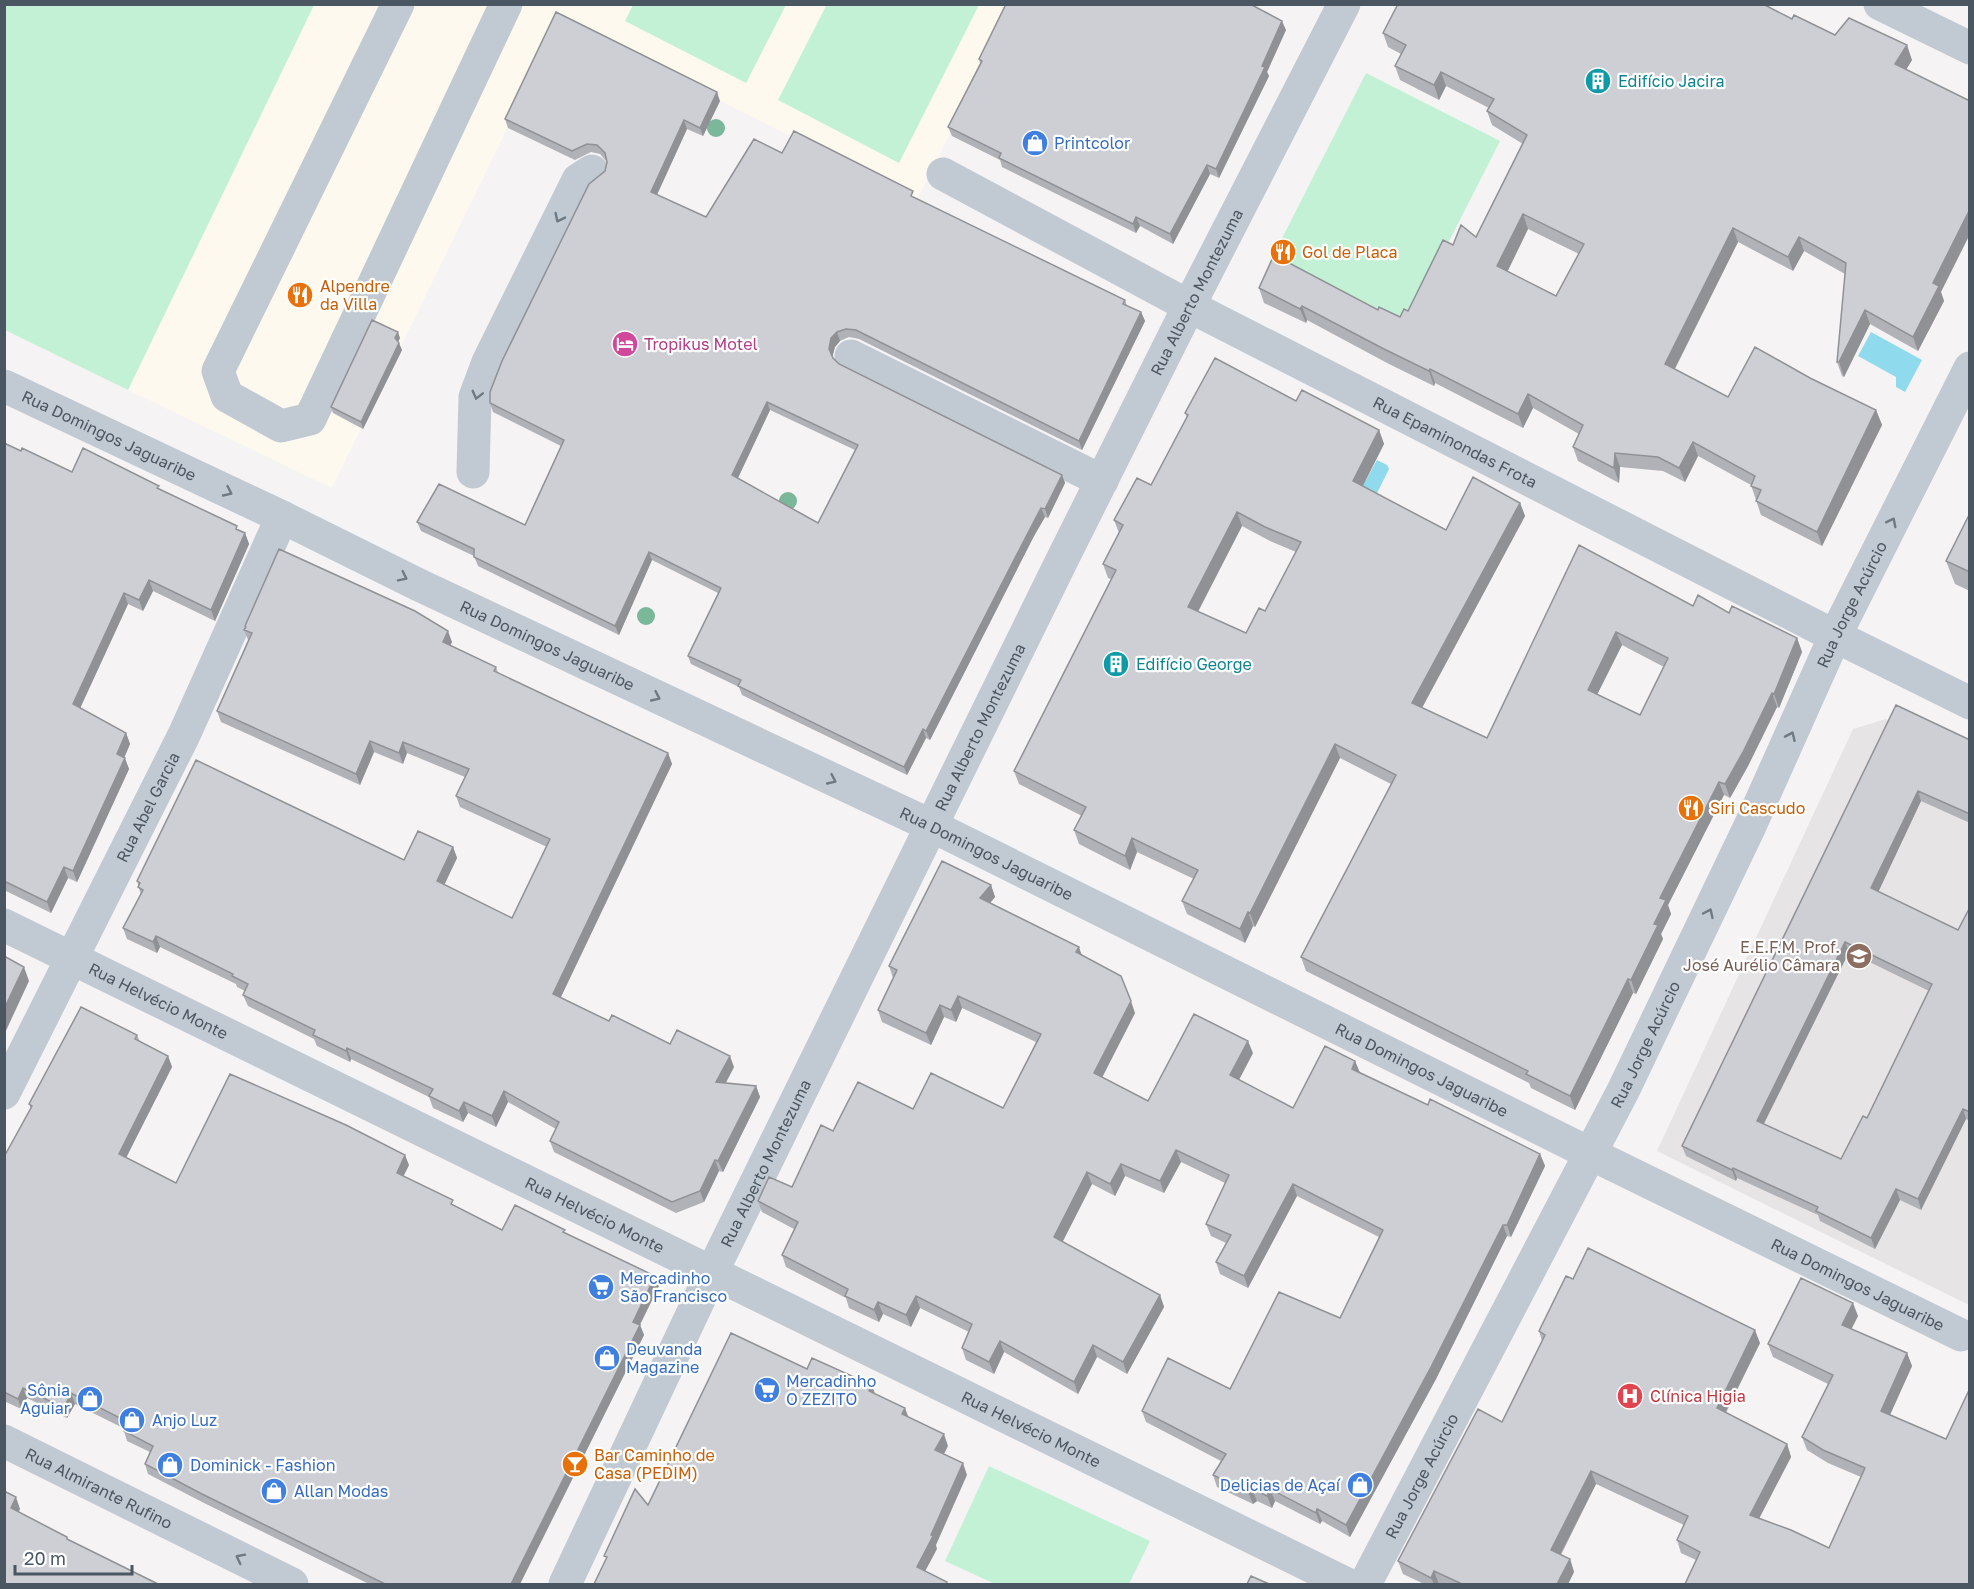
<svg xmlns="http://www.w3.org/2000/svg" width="1974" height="1589" viewBox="0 0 1974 1589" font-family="'Golos Text',sans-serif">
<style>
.commercial{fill:#fdf9ef}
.education{fill:#e6e4e5}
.green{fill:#c3f1d5}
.water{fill:#90daee}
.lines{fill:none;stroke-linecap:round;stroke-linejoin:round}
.minor{stroke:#c1cad2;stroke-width:33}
.tree{fill:#7bb799}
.wall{fill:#b0b2b7;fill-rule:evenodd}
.shaded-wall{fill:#909195}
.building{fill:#cdcfd5;stroke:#909195;stroke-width:1.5;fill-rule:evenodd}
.oneway{stroke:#6e7983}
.labels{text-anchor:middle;stroke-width:4.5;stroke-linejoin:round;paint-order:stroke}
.culture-label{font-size:16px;fill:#0d838f;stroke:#fff;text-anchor:start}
.shop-label{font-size:16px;fill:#366cbe;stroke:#fff;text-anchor:start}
.food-label{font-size:16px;fill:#c56008;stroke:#fff;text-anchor:start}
.street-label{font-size:16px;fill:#4a5661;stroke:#fff}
.hotel-label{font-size:16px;fill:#b23c85;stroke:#fff;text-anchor:start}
.education-label{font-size:16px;fill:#785e54;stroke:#fff;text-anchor:end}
.health-label{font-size:16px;fill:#be3a42;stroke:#fff;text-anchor:start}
</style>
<rect width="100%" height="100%" fill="#f5f3f3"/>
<path class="commercial" d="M 314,5 L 1014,5 L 917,200 L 560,20 L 332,488 L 128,390 Z"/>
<path class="education" d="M 1886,719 L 1969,762 L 1969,1305 L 1657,1151 L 1853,729 Z"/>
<path class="green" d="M 827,4 L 979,5 L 899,163 L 778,100 Z
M 4,5 L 314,5 L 128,390 L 5,330 Z
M 633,5 L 633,4 L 786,5 L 746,83 L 625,21 Z
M 1366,73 L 1500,141 L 1403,332 L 1269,264 Z
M 989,1466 L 1150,1541 L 1129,1584 L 995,1584 L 945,1561 Z"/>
<path class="water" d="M 1871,332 L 1922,360 L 1905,392 L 1896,387 L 1896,377 L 1858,356 Z
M 1377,460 L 1387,465 L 1389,469 L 1374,499 L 1346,485 L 1365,482 Z"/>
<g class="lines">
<g class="minor">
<path d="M 398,4 L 218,371 L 227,396 L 281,426 L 310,419 L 506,4"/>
<path d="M 1880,4 L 1970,48"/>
<path id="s1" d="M 943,174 L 1189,306 L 1819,628 L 1970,703"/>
<path d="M 851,356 L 1102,481"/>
<path id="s2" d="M 4,386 L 282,517 L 419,585 L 932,826 L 1591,1154 L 1961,1335"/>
<path d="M 473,472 L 475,397 L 488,362 L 578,180 L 592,171"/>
<path id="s3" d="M 4,925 L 1347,1584"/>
<path id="s4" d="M 4,1093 L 184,735 L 282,517"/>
<path id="s5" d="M 4,1441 L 292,1584"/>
<path id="s6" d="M 565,1584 L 712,1272 L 1063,558 L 1189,306 L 1344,4"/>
<path id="s7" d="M 1365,1584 L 1623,1091 L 1750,826 L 1835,636 L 1970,368"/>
</g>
</g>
<g class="tree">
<circle cx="716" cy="128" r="9"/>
<circle cx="788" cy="501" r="9"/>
<circle cx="646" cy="616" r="9"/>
</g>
<path class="wall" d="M 1792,19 L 1835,35 L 1912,60 L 1906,70 L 1941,292 L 1944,301 L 1918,351 L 1870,324 L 1844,377 L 1842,376 L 1837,362 L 1845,274 L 1804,251 L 1793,271 L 1738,242 L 1675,369 L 1728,397 L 1810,378 L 1876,410 L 1882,425 L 1822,546 L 1761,515 L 1751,485 L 1698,456 L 1685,482 L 1663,471 L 1620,467 L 1619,483 L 1578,461 L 1573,447 L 1579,434 L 1533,408 L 1523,428 L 1435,383 L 1434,386 L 1389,364 L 1307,320 L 1306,323 L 1264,303 L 1259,288 L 1378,310 L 1400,317 L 1408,311 L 1453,245 L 1476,237 L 1523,144 L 1492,125 L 1487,111 L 1489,108 L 1446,86 L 1439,100 L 1400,80 L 1395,66 L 1401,54 L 1388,47 L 1383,33 ZM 1528,229 L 1579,254 L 1556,296 L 1507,271 Z
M 1286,30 L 1267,72 L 1269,76 L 1219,178 L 1210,174 L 1173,244 L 1140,226 L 1136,233 L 1002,167 L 1000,160 L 952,136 L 948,127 L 980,63 L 979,59 Z
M 720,101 L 703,136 L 687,129 L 657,195 L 706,217 L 782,153 L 916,198 L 1125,300 L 1127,306 L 1141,312 L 1145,321 L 1082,450 L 859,339 L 849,337 L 840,341 L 835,347 L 832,358 L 839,364 L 1062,475 L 1065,483 L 1048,518 L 1045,517 L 1034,536 L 930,740 L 926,738 L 907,775 L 742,695 L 739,687 L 691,664 L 688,656 L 718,593 L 652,560 L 619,635 L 478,566 L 474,556 L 421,531 L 417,522 L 525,525 L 561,446 L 493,412 L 490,403 L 605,171 L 607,162 L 600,154 L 591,152 L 575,160 L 508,128 L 505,119 ZM 770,410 L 855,450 L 818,523 L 738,478 Z
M 400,338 L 398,342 L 402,350 L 363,429 L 333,413 L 331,407 Z
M 1296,401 L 1379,430 L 1384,444 L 1363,486 L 1446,530 L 1520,503 L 1525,516 L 1422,708 L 1487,738 L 1579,545 L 1693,606 L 1729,613 L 1797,638 L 1802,652 L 1779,708 L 1777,707 L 1748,766 L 1730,798 L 1724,795 L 1668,905 L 1671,914 L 1661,934 L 1663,939 L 1636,994 L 1633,993 L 1575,1110 L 1531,1088 L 1529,1083 L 1306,971 L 1301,957 L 1391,784 L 1340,758 L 1255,927 L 1253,926 L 1245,943 L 1187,914 L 1182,901 L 1194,879 L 1137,852 L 1130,870 L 1079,844 L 1074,830 L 1082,816 L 1019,784 L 1014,771 L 1111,579 L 1108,578 L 1103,564 L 1119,533 L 1114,520 L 1151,485 L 1187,418 L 1185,413 ZM 1242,526 L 1270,541 L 1296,552 L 1265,611 L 1246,633 L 1198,612 ZM 1622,645 L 1664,667 L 1640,715 L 1597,694 Z
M 4,443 L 21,451 L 72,472 L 160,489 L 245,533 L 249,544 L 215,621 L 153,591 L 143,611 L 128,604 L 80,708 L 126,733 L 130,744 L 124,758 L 129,769 L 77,882 L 68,878 L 51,913 L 4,890 Z
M 1970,513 L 1970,591 L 1955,584 L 1946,561 Z
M 245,626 L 452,642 L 450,645 L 496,667 L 498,673 L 668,753 L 672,764 L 561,997 L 609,1021 L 734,1067 L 726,1083 L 756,1086 L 760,1097 L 723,1172 L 719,1171 L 704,1202 L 676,1213 L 554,1152 L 550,1141 L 556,1129 L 508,1102 L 496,1127 L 468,1113 L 463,1122 L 433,1108 L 429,1097 L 351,1059 L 350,1062 L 317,1046 L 314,1039 L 248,1006 L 243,995 L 245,991 L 237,987 L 236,984 L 160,947 L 157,953 L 127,939 L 123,928 L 141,895 L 137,881 L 404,860 L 453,847 L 457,858 L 444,884 L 512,918 L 547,847 L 460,807 L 456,796 L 465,777 L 407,753 L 403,764 L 374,752 L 360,785 L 221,722 L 217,711 L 248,640 L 244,630 L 245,628 Z
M 1896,705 L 1970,740 L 1970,823 L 1921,801 L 1878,892 L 1958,930 L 1970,907 L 1970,1121 L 1966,1119 L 1921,1210 L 1900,1200 L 1875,1249 L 1820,1221 L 1818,1215 L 1737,1178 L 1736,1181 L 1686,1156 L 1682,1146 ZM 1849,952 L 1929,991 L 1867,1118 L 1841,1159 L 1764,1124 Z
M 991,885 L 995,897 L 990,903 L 1082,955 L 1135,1013 L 1102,1078 L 1148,1101 L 1253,1053 L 1239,1080 L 1293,1108 L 1355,1061 L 1360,1073 L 1428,1105 L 1540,1154 L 1545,1166 L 1511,1237 L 1507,1236 L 1436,1379 L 1350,1537 L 1322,1521 L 1320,1524 L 1275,1501 L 1272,1508 L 1257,1501 L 1253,1504 L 1217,1487 L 1213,1475 L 1221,1461 L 1146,1422 L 1142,1411 L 1230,1389 L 1340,1318 L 1379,1237 L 1297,1196 L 1248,1288 L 1220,1274 L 1216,1262 L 1226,1243 L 1211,1236 L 1206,1224 L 1225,1183 L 1181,1162 L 1164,1193 L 1125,1176 L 1115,1196 L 1092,1184 L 1062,1242 L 1160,1295 L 1164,1307 L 1127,1374 L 1097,1357 L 1078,1394 L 1004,1352 L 994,1374 L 966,1360 L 962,1348 L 969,1332 L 920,1308 L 911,1327 L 883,1314 L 879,1322 L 849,1308 L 846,1298 L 786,1267 L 782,1255 L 794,1229 L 762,1212 L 758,1201 L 792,1187 L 833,1131 L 913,1109 L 1003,1108 L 1036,1042 L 962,1008 L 956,1022 L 944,1017 L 931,1045 L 882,1022 L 878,1010 L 893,978 L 889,966 Z
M 137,1035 L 140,1042 L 168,1056 L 172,1067 L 126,1157 L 176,1183 L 409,1165 L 403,1177 L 455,1206 L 502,1230 L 566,1234 L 655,1276 L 659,1286 L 640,1325 L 644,1335 L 520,1584 L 369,1584 L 204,1503 L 148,1474 L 145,1464 L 150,1452 L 127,1441 L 124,1431 L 125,1429 L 75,1404 L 67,1418 L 27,1398 L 21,1409 L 4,1401 L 4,1157 L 31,1109 L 29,1104 Z
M 1573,1279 L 1760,1343 L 1726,1413 L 1787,1444 L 1791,1457 L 1759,1519 L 1829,1548 L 1861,1477 L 1828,1463 L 1807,1450 L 1802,1437 L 1828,1384 L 1773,1357 L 1768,1344 L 1858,1316 L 1851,1329 L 1907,1353 L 1912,1366 L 1890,1414 L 1970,1584 L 1696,1560 L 1681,1553 L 1677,1540 L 1684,1525 L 1596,1484 L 1561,1555 L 1570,1559 L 1574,1572 L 1568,1584 L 1424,1584 L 1403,1574 L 1398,1561 L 1502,1422 L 1542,1341 L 1539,1331 Z"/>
<path class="shaded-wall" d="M 1282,21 L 1286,30 L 1267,72 L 1269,76 L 1219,178 L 1216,169 Z
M 1907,45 L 1912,60 L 1900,79 L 1895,64 Z
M 1441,72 L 1446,86 L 1439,100 L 1434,85 Z
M 717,92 L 720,101 L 703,136 L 700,128 Z
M 684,120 L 687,129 L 654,201 L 651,192 Z
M 1207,165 L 1210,174 L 1173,244 L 1170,234 Z
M 1970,209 L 1970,234 L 1941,292 L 1944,301 L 1918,351 L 1913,337 L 1933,283 Z
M 1523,214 L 1528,229 L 1503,281 L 1497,266 Z
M 1136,217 L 1140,226 L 1136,233 L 1133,224 Z
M 1733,228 L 1738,242 L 1670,378 L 1665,364 Z
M 1799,237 L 1804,251 L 1793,271 L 1788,257 Z
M 1302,306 L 1307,320 L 1306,323 L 1300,309 Z
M 1865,310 L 1870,324 L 1844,377 L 1839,362 Z
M 1141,312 L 1145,321 L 1082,450 L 1079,441 Z
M 398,332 L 400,338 L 397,344 L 395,338 Z
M 837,332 L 840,341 L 835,347 L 832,358 L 829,349 L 831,338 Z
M 399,343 L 402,350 L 363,429 L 361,422 Z
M 1430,369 L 1435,383 L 1434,386 L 1429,371 Z
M 1528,394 L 1533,408 L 1523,428 L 1518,414 Z
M 767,402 L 770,410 L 735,484 L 732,475 Z
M 1876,410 L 1882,425 L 1822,546 L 1817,532 Z
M 1379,430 L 1384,444 L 1358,495 L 1353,481 Z
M 1693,442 L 1698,456 L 1685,482 L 1679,468 Z
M 1615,453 L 1620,467 L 1619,483 L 1614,468 Z
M 1062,475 L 1065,483 L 1048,518 L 1045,509 Z
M 1520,503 L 1525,516 L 1417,717 L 1412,703 Z
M 1041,508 L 1045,517 L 1034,536 L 930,740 L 926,731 L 1031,527 Z
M 1237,512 L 1242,526 L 1193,621 L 1188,607 Z
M 245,533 L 249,544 L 215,621 L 211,610 Z
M 649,552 L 652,560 L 619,635 L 615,626 Z
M 149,580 L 153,591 L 143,611 L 139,600 Z
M 124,593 L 128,604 L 77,715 L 73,704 Z
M 448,631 L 452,642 L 447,653 L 443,642 Z
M 1616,632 L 1622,645 L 1593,703 L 1588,690 Z
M 1797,638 L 1802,652 L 1779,708 L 1774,694 Z
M 1772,693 L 1777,707 L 1748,766 L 1730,798 L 1725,784 Z
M 923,729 L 926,738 L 907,775 L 904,767 Z
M 126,733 L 130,744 L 121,765 L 117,754 Z
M 370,741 L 374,752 L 360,785 L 356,774 Z
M 403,742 L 407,753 L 403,764 L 399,753 Z
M 1335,744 L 1340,758 L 1255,927 L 1250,913 Z
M 668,753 L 672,764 L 557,1005 L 553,994 Z
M 125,758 L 129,769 L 77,882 L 73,871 Z
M 1719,782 L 1724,795 L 1668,905 L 1671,914 L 1661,934 L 1663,939 L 1636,994 L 1631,980 L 1654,924 L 1660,898 Z
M 1918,791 L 1921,801 L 1875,899 L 1871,888 Z
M 1132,838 L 1137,852 L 1130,870 L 1125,856 Z
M 453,847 L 457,858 L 441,892 L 437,881 Z
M 64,867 L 68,878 L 51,913 L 47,902 Z
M 991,885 L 995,897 L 984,910 L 980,898 Z
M 1248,912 L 1253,926 L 1245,943 L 1240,929 Z
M 156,936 L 160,947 L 157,953 L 153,942 Z
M 1845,942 L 1849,952 L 1760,1131 L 1757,1121 Z
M 1079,947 L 1083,959 L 1076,952 Z
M 24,967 L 29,981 L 4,1035 L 4,1009 Z
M 1628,979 L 1633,993 L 1575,1110 L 1570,1096 Z
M 958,996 L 962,1008 L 956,1022 L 951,1010 Z
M 1131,1001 L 1135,1013 L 1098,1085 L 1094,1073 Z
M 940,1005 L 944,1017 L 931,1045 L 926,1033 Z
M 1248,1041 L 1253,1053 L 1235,1087 L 1230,1075 Z
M 347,1048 L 351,1059 L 350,1062 L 346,1051 Z
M 168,1056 L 172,1067 L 123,1164 L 119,1154 Z
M 730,1056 L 734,1067 L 720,1093 L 716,1082 Z
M 1355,1061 L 1360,1073 L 1352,1069 Z
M 756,1086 L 760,1097 L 723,1172 L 718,1161 Z
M 504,1091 L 508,1102 L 496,1127 L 492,1116 Z
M 464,1102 L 468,1113 L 463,1122 L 459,1111 Z
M 1963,1109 L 1966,1119 L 1921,1210 L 1918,1199 Z
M 1176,1150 L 1181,1162 L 1164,1193 L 1160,1181 Z
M 1540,1154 L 1545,1166 L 1511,1237 L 1507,1225 Z
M 405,1155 L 409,1165 L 400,1183 L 397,1173 Z
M 715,1160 L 719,1171 L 704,1202 L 700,1191 Z
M 1121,1164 L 1125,1176 L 1115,1196 L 1110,1184 Z
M 1733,1168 L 1737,1178 L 1736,1181 L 1732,1170 Z
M 1087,1172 L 1092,1184 L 1059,1249 L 1054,1237 Z
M 1293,1184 L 1297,1196 L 1248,1288 L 1244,1276 Z
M 1896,1189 L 1900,1200 L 1875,1249 L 1871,1238 Z
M 1503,1225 L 1507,1236 L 1436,1379 L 1350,1537 L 1346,1525 Z
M 655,1276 L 659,1286 L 636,1332 L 633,1322 Z
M 1160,1295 L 1164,1307 L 1127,1374 L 1123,1362 Z
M 916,1296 L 920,1308 L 911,1327 L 906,1315 Z
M 878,1302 L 883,1314 L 879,1322 L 874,1310 Z
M 1853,1303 L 1858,1316 L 1847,1338 L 1842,1325 Z
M 640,1325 L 644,1335 L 520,1584 L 511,1584 Z
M 1755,1330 L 1760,1343 L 1721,1421 L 1717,1408 Z
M 1000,1341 L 1004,1352 L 994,1374 L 989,1362 Z
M 1093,1345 L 1097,1357 L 1078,1394 L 1074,1382 Z
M 1907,1353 L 1912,1366 L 1886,1424 L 1881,1411 Z
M 872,1385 L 876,1397 L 869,1391 Z
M 23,1388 L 27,1398 L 21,1409 L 18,1399 Z
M 71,1393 L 75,1404 L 67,1418 L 64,1408 Z
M 905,1408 L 910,1421 L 902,1414 Z
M 944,1434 L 948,1446 L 940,1462 L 935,1450 Z
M 1787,1444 L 1791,1457 L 1754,1528 L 1750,1515 Z
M 963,1463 L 967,1475 L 936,1545 L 937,1549 L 921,1579 L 917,1567 Z
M 1591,1471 L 1596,1484 L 1556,1563 L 1551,1550 Z
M 1252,1489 L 1257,1501 L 1253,1504 L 1248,1492 Z
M 1270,1489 L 1275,1501 L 1272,1508 L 1267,1496 Z
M 16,1497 L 20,1509 L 15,1520 L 11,1508 Z
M 1317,1509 L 1322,1521 L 1320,1524 L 1316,1513 Z
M 1570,1559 L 1574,1572 L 1568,1584 L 1557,1584 Z
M 1434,1571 L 1439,1584 L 1434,1584 L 1431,1578 Z"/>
<path class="building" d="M 1006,4 L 1250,4 L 1282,21 L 1262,66 L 1265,67 L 1216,169 L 1207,165 L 1170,234 L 1136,217 L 1133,224 L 999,158 L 1001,153 L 948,127 L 982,61 L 979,59 Z
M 1398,4 L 1763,4 L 1792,19 L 1794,15 L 1835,35 L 1849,18 L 1907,45 L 1895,64 L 1970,101 L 1970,209 L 1933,283 L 1939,286 L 1913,337 L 1865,310 L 1839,362 L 1837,362 L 1846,263 L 1799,237 L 1788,257 L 1733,228 L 1665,364 L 1728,397 L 1755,347 L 1810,378 L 1876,410 L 1817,532 L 1756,501 L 1761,490 L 1751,486 L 1755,476 L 1693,442 L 1679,468 L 1658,457 L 1615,453 L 1614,468 L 1573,447 L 1583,425 L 1528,394 L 1518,414 L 1430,369 L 1429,371 L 1384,349 L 1302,306 L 1300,309 L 1259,288 L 1274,255 L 1378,310 L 1379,307 L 1400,317 L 1404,309 L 1408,311 L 1443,240 L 1453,245 L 1461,225 L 1476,237 L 1527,135 L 1487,111 L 1494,99 L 1441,72 L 1434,85 L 1395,66 L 1406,45 L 1383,33 ZM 1523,214 L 1584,244 L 1556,296 L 1497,266 Z
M 556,12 L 717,92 L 700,128 L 684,120 L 651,192 L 706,217 L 754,139 L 782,153 L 794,131 L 913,191 L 911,196 L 1125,300 L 1123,304 L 1141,312 L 1079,441 L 856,330 L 846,329 L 837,332 L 831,338 L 829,349 L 833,358 L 839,364 L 1062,475 L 1045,509 L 1041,508 L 1031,527 L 926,731 L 923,729 L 904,767 L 738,686 L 741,680 L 688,656 L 721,588 L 649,552 L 615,626 L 474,557 L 474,549 L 417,522 L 439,484 L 525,525 L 564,440 L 490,403 L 490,392 L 502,361 L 589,184 L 605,171 L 607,162 L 605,153 L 597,145 L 587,144 L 572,151 L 505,119 ZM 767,402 L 858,445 L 818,523 L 732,475 Z
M 372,320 L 398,332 L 395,338 L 399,343 L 361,422 L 331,407 Z
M 1215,358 L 1296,401 L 1302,390 L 1379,430 L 1353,481 L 1446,530 L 1473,477 L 1520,503 L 1412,703 L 1487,738 L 1579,545 L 1693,606 L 1698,595 L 1729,613 L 1732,606 L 1797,638 L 1774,694 L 1772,693 L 1743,752 L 1725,784 L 1719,782 L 1660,898 L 1666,900 L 1654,924 L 1658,925 L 1631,980 L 1628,979 L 1570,1096 L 1526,1074 L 1528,1071 L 1301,957 L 1396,775 L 1335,744 L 1250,913 L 1248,912 L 1240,929 L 1182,901 L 1198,870 L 1132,838 L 1125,856 L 1074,830 L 1086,807 L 1014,771 L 1116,570 L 1103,564 L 1123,525 L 1114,520 L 1137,478 L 1151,485 L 1188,415 L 1185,413 ZM 1237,512 L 1265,527 L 1301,542 L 1265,611 L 1259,608 L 1246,633 L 1188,607 ZM 1616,632 L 1668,658 L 1640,715 L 1588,690 Z
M 4,443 L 21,451 L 22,448 L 72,472 L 83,448 L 159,486 L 157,488 L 237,526 L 236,529 L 245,533 L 211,610 L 149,580 L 139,600 L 124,593 L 73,704 L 126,733 L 117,754 L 125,758 L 73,871 L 64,867 L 47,902 L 4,881 Z
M 1970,513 L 1970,572 L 1946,561 Z
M 279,549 L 415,611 L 448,631 L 443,642 L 496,667 L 494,671 L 668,753 L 553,994 L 609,1021 L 612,1015 L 670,1044 L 677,1030 L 730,1056 L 716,1082 L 756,1086 L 718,1161 L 715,1160 L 700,1191 L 672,1202 L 550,1141 L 559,1122 L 504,1091 L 492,1116 L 464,1102 L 459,1111 L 429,1096 L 433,1089 L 347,1048 L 346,1051 L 313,1035 L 315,1030 L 243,995 L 248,984 L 232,976 L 233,974 L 156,936 L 153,942 L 123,928 L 143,890 L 138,887 L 140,883 L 137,881 L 196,760 L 404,860 L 418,831 L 453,847 L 437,881 L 512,918 L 550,839 L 456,796 L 469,769 L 403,742 L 399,753 L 370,741 L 356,774 L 217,711 L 252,633 L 244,630 L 246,627 L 245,626 Z
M 1896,705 L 1970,740 L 1970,814 L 1918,791 L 1871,888 L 1958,930 L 1970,907 L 1970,1112 L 1963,1109 L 1918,1199 L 1896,1189 L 1871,1238 L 1816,1211 L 1818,1207 L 1733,1168 L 1732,1170 L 1682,1146 ZM 1845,942 L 1932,984 L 1867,1118 L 1863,1116 L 1841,1159 L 1757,1121 Z
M 942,861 L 991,885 L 980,898 L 1079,947 L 1076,952 L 1121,976 L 1131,1001 L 1094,1073 L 1148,1101 L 1194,1014 L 1248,1041 L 1230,1075 L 1293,1108 L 1325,1046 L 1355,1061 L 1352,1069 L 1428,1105 L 1430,1099 L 1540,1154 L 1507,1225 L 1503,1225 L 1431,1367 L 1346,1525 L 1317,1509 L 1316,1513 L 1270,1489 L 1267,1496 L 1252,1489 L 1248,1492 L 1213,1475 L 1226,1454 L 1142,1411 L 1168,1358 L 1230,1389 L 1279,1292 L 1340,1318 L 1383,1230 L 1293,1184 L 1244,1276 L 1216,1262 L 1231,1235 L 1206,1224 L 1229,1175 L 1176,1150 L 1160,1181 L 1121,1164 L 1110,1184 L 1087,1172 L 1054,1237 L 1160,1295 L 1123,1362 L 1093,1345 L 1074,1382 L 1000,1341 L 989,1362 L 962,1348 L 972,1324 L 916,1296 L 906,1315 L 878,1302 L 874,1310 L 845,1296 L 848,1289 L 782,1255 L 798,1222 L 758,1201 L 769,1177 L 792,1187 L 821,1125 L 833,1131 L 858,1082 L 913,1109 L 931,1073 L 1003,1108 L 1041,1034 L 958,996 L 951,1010 L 940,1005 L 926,1033 L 878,1010 L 897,970 L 889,966 Z
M 4,956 L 24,967 L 4,1009 Z
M 81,1007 L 137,1035 L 135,1039 L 168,1056 L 119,1154 L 176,1183 L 230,1074 L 346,1125 L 405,1155 L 397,1173 L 453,1200 L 451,1204 L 502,1230 L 515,1205 L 565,1230 L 563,1232 L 655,1276 L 633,1322 L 640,1325 L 511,1584 L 385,1584 L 200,1493 L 145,1464 L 153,1446 L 124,1431 L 128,1422 L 71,1393 L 64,1408 L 23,1388 L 18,1399 L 4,1392 L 4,1157 L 32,1106 L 29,1104 Z
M 1588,1248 L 1755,1330 L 1717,1408 L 1787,1444 L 1750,1515 L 1791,1530 L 1829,1548 L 1865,1468 L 1823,1450 L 1802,1437 L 1833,1375 L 1768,1344 L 1801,1278 L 1853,1303 L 1842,1325 L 1907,1353 L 1881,1411 L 1946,1439 L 1970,1388 L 1970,1584 L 1685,1584 L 1700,1552 L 1677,1540 L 1688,1516 L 1591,1471 L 1551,1550 L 1570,1559 L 1557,1584 L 1462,1584 L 1434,1571 L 1431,1578 L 1398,1561 L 1478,1409 L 1502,1422 L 1545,1335 L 1539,1331 L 1566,1276 L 1573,1279 Z
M 731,1333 L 807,1369 L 812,1358 L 872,1385 L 869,1391 L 905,1408 L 902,1414 L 944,1434 L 935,1450 L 963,1463 L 931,1535 L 933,1536 L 917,1567 L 947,1582 L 946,1584 L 594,1584 L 607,1557 L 604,1556 L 635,1489 L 648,1505 Z
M 4,1491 L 16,1497 L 11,1508 L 67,1537 L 67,1539 L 158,1584 L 4,1584 Z
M 1251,1576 L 1269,1584 L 1247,1584 Z"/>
<defs><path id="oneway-chevron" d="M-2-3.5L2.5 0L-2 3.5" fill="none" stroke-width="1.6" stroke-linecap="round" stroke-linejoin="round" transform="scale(1.5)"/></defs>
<g class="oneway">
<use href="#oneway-chevron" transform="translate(559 218) rotate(116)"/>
<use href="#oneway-chevron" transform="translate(477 395) rotate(104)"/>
<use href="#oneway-chevron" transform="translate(228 492) rotate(25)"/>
<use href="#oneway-chevron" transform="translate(1892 522) rotate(-63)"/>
<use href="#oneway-chevron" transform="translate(403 577) rotate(26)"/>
<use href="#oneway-chevron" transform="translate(656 697) rotate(25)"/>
<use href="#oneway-chevron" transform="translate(1791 736) rotate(-66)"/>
<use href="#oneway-chevron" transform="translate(832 780) rotate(25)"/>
<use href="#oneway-chevron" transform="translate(1709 913) rotate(-65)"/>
<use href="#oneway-chevron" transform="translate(240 1558) rotate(-153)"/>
</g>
<defs>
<symbol id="building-disc" viewBox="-11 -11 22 22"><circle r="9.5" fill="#0f9aa8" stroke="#fff"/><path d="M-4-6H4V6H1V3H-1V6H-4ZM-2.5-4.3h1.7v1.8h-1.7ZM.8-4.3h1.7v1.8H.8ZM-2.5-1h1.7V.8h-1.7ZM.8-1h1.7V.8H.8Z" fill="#fff"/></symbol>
<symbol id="shop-disc" viewBox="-11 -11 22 22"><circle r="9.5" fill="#3f7fe0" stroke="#fff"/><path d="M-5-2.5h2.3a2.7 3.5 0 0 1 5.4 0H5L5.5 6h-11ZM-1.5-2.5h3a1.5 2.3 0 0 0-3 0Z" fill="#fff"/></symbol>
<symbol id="restaurant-disc" viewBox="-11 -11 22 22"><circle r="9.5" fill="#e8710a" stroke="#fff"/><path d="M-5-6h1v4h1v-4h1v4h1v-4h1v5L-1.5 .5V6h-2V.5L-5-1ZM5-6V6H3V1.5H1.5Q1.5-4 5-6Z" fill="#fff"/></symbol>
<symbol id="hotel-disc" viewBox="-11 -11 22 22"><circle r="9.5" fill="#d1479c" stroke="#fff"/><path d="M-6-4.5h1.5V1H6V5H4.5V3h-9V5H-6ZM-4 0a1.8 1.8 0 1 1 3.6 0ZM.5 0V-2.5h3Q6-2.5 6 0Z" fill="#fff"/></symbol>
<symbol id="school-disc" viewBox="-11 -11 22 22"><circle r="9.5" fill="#8d6e63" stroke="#fff"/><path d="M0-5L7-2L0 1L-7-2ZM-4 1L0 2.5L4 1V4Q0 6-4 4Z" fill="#fff"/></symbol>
<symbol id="supermarket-disc" viewBox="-11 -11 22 22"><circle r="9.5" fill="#3f7fe0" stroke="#fff"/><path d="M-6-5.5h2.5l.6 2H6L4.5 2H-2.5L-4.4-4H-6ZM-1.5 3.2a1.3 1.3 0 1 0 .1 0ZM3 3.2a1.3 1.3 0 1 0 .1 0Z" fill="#fff"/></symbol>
<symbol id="hospital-disc" viewBox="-11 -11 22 22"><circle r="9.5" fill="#e0444e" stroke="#fff"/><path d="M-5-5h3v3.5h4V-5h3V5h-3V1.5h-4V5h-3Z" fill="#fff"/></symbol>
<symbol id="bar-disc" viewBox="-11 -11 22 22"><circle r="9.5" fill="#e8710a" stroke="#fff"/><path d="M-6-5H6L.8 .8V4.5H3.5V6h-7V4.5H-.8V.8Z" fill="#fff"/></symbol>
</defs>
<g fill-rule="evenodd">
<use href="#building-disc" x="1583" y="66" width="30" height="30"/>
<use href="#shop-disc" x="1020" y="128" width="30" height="30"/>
<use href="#restaurant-disc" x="1268" y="237" width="30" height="30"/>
<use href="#restaurant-disc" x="285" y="280" width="30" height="30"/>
<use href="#hotel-disc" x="610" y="329" width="30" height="30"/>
<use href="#building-disc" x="1101" y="649" width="30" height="30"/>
<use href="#restaurant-disc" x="1676" y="793" width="30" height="30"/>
<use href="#school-disc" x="1844" y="941" width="30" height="30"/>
<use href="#supermarket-disc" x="586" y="1272" width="30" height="30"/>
<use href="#shop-disc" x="592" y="1343" width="30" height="30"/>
<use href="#supermarket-disc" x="752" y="1375" width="30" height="30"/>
<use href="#hospital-disc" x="1615" y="1381" width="30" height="30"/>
<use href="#shop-disc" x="75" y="1384" width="30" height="30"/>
<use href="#shop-disc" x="117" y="1405" width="30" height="30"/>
<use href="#bar-disc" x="560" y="1449" width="30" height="30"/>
<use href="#shop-disc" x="155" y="1450" width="30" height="30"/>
<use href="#shop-disc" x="1345" y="1470" width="30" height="30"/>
<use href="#shop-disc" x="259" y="1476" width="30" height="30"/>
</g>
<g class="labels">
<g class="culture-label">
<text x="1618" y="87">Edifício Jacira</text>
<text x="1136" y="670">Edifício George</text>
</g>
<g class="shop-label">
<text x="1054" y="149">Printcolor</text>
<text x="620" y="1284">Mercadinho<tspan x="620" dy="18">São Francisco</tspan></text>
<text x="626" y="1355">Deuvanda<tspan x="626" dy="18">Magazine</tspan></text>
<text x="786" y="1387">Mercadinho<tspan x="786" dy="18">O ZEZITO</tspan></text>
<text x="70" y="1396" text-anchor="end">Sônia<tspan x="70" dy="18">Aguiar</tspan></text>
<text x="152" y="1426">Anjo Luz</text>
<text x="190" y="1471">Dominick - Fashion</text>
<text x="1340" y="1491" text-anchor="end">Delicias de Açaí</text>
<text x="294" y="1497">Allan Modas</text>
</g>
<g class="food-label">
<text x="1302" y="258">Gol de Placa</text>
<text x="320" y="292">Alpendre<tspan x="320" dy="18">da Villa</tspan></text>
<text x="1710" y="814">Siri Cascudo</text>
<text x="594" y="1461">Bar Caminho de<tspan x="594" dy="18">Casa (PEDIM)</tspan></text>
</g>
<g class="street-label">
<text dy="6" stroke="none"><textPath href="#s6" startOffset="1438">Rua Alberto Montezuma</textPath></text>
<text dy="6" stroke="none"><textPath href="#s2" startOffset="116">Rua Domingos Jaguaribe</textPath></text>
<text dy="6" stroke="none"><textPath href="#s1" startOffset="578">Rua Epaminondas Frota</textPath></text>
<text dy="6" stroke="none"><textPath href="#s7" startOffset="1094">Rua Jorge Acúrcio</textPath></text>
<text dy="6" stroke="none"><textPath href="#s2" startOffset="602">Rua Domingos Jaguaribe</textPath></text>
<text dy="6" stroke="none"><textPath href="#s6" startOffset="952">Rua Alberto Montezuma</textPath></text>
<text dy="6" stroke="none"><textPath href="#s4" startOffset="320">Rua Abel Garcia</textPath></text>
<text dy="6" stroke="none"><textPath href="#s2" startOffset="1088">Rua Domingos Jaguaribe</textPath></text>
<text dy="6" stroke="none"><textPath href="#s3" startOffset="172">Rua Helvécio Monte</textPath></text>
<text dy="6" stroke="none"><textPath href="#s7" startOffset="608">Rua Jorge Acúrcio</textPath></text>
<text dy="6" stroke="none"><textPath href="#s2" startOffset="1574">Rua Domingos Jaguaribe</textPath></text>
<text dy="6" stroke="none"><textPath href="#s6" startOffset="466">Rua Alberto Montezuma</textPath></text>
<text dy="6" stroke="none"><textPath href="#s3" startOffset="658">Rua Helvécio Monte</textPath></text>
<text dy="6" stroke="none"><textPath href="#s2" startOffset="2060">Rua Domingos Jaguaribe</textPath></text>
<text dy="6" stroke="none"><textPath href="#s3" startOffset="1144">Rua Helvécio Monte</textPath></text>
<text dy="6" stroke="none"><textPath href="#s7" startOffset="122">Rua Jorge Acúrcio</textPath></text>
<text dy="6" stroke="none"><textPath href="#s5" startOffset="106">Rua Almirante Rufino</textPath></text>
</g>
<g class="hotel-label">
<text x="644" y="350">Tropikus Motel</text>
</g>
<g class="education-label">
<text x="1840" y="953">E.E.F.M. Prof.<tspan x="1840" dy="18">José Aurélio Câmara</tspan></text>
</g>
<g class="health-label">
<text x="1650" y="1402">Clínica Higia</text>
</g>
</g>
<rect width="1974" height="1589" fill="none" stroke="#4a5661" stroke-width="12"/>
<path d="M15 1565v9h117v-9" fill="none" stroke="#4a5661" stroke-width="3"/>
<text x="24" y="1565" font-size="18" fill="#4a5661" stroke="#ffffff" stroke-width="4.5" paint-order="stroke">20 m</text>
</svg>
